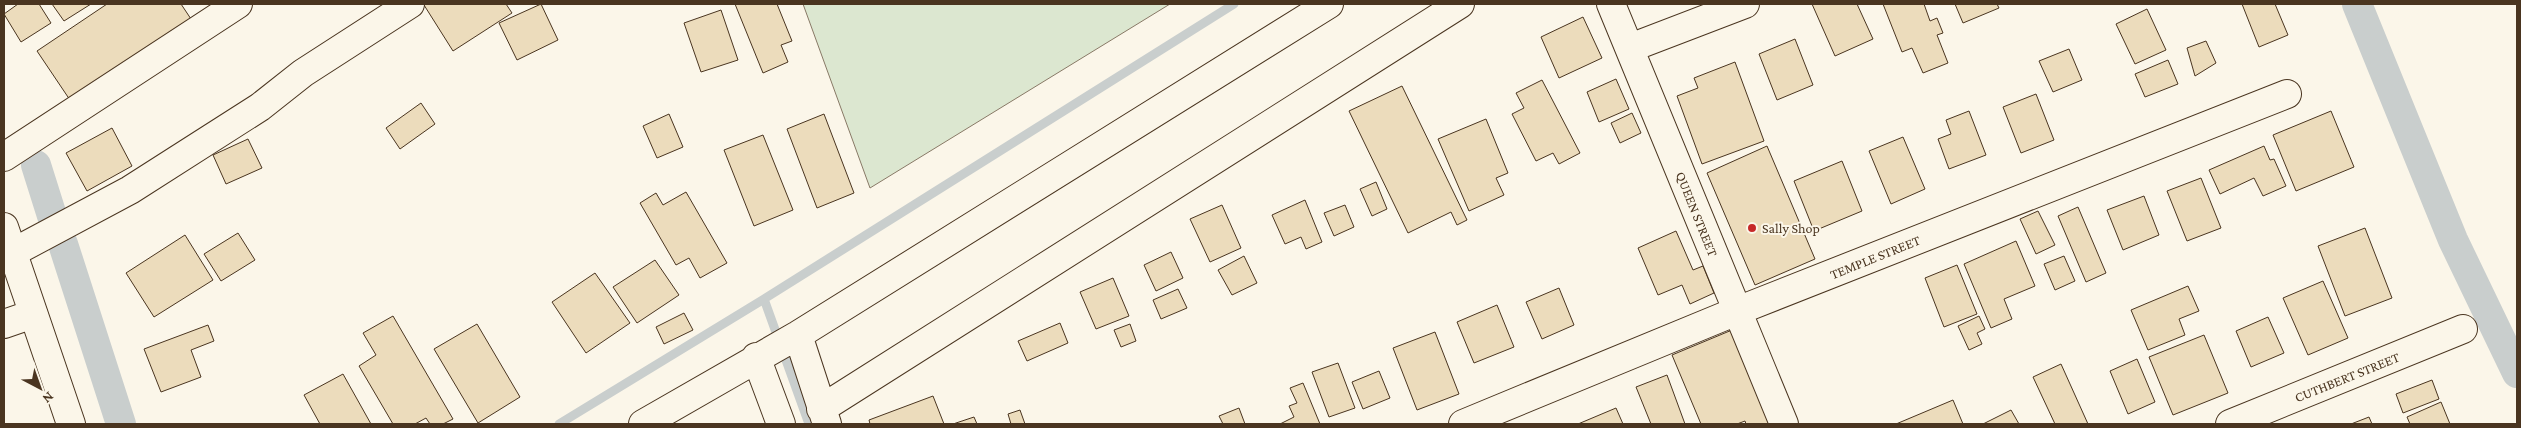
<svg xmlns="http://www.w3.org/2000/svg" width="2521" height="428" viewBox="0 0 2521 428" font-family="'Crimson Pro',serif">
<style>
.green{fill:#dce7d0;stroke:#887966}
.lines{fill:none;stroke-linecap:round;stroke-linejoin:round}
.stream{stroke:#c9cecd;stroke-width:9}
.canal{stroke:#c9cecd;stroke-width:30}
.building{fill:#ecdcbc;stroke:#4a3520}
.minor-casing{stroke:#4a3520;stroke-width:30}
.major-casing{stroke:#4a3520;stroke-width:30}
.minor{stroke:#fbf6e9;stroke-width:28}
.major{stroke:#fbf6e9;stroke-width:28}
.poi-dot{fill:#c62828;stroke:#fbf6e9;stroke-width:2}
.labels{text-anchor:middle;stroke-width:4;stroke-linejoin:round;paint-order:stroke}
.street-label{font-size:14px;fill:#4a3520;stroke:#fbf6e9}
.poi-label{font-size:14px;fill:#4a3520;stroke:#fbf6e9;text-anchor:start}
</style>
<rect width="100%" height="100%" fill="#fbf6e9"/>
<path class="green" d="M 803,4 L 1170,4 L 870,188 Z"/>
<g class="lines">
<path class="stream" d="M 764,299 L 809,424
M 559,424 L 764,299 L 1234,4"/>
<path class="canal" d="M 2357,4 L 2453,240 L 2517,373
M 36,165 L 53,219
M 63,244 L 121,424"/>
</g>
<path class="building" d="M 18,4 L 39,4 L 51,23 L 21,42 L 4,14 Z
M 52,4 L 91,4 L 64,21 Z
M 107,4 L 181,4 L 193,22 L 72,103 L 37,51 Z
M 427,4 L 506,4 L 512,13 L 453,51 L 424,5 Z
M 541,4 L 558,40 L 517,60 L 499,23 Z
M 735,4 L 777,4 L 792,41 L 781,45 L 788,62 L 763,73 Z
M 1812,4 L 1857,4 L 1873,39 L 1835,56 Z
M 1883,4 L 1924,4 L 1930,21 L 1937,18 L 1943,33 L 1937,35 L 1948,63 L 1923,73 L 1912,48 L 1902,52 Z
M 1955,4 L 1997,4 L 1999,8 L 1963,23 Z
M 2242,4 L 2275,4 L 2288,35 L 2259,47 Z
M 2147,9 L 2166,50 L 2135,64 L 2116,24 Z
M 721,10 L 738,60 L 701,72 L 684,23 Z
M 1583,17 L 1602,58 L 1559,78 L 1541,37 Z
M 1795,39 L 1813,85 L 1777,100 L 1759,54 Z
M 2206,41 L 2216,63 L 2195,76 L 2187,48 Z
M 2069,49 L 2082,80 L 2053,92 L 2039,61 Z
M 2168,60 L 2178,84 L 2145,97 L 2135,74 Z
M 1735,62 L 1764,141 L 1702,164 L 1677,96 L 1698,88 L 1694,78 Z
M 1616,79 L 1629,109 L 1599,122 L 1587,92 Z
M 1542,80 L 1580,153 L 1559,164 L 1553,153 L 1536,161 L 1512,114 L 1524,108 L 1516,93 Z
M 1402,86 L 1467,220 L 1457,225 L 1451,212 L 1408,233 L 1349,111 Z
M 2036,94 L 2054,140 L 2021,153 L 2003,107 Z
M 421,103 L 435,124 L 400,149 L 386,128 Z
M 1969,111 L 1986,155 L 1949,169 L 1938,139 L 1951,134 L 1946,120 Z
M 2331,111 L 2354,167 L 2296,191 L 2273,135 Z
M 1632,113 L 1641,133 L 1620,143 L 1611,123 Z
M 669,114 L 683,147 L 657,158 L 643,126 Z
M 824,114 L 854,193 L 817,208 L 787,129 Z
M 1486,119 L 1508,173 L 1496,178 L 1504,195 L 1469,211 L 1438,139 Z
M 112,128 L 132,166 L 87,191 L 66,153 Z
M 763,135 L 793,210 L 754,226 L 724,150 Z
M 1903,137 L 1925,189 L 1891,204 L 1869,151 Z
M 248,139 L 262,168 L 226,184 L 213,155 Z
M 1767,146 L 1815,259 L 1755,285 L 1707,173 Z
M 2264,146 L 2270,160 L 2274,159 L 2286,186 L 2263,196 L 2254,178 L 2220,194 L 2209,170 Z
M 1842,161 L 1862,211 L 1814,231 L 1794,181 Z
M 2201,178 L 2221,228 L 2187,241 L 2167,191 Z
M 1376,182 L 1387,209 L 1372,216 L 1360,189 Z
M 686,192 L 727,263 L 700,278 L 689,258 L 676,265 L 640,203 L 656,193 L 663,205 Z
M 2144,196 L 2159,235 L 2123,250 L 2107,210 Z
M 1305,200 L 1322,242 L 1306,249 L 1301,237 L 1285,244 L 1272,215 Z
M 1222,205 L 1241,248 L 1210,262 L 1190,219 Z
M 1345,205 L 1354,227 L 1334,236 L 1324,213 Z
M 2078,207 L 2106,273 L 2086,282 L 2058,216 Z
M 2038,211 L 2055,245 L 2036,254 L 2020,219 Z
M 2365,228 L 2392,298 L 2345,316 L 2318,246 Z
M 1676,231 L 1693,270 L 1703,266 L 1714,293 L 1690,304 L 1682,285 L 1658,295 L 1638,248 Z
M 238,233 L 255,260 L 221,281 L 204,254 Z
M 185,235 L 213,280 L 154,317 L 126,273 Z
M 2016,241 L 2035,286 L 2004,299 L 2012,319 L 1991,328 L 1964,264 Z
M 1171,252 L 1183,278 L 1156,291 L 1144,265 Z
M 1244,256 L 1257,283 L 1232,295 L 1218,270 Z
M 2064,256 L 2075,281 L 2055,290 L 2044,264 Z
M 655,260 L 679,295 L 637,323 L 613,287 Z
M 1957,265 L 1977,314 L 1944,327 L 1925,278 Z
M 595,273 L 630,323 L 586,353 L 552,302 Z
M 1113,278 L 1129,316 L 1096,329 L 1080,292 Z
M 2323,281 L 2348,338 L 2308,355 L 2283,298 Z
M 2188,286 L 2199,311 L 2179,319 L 2185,335 L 2148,350 L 2131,310 Z
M 1559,288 L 1574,325 L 1542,339 L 1526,302 Z
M 1178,289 L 1187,308 L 1161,319 L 1153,300 Z
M 1497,305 L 1514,347 L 1474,363 L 1457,322 Z
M 684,313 L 693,330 L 664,344 L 656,327 Z
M 393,316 L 453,419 L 443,424 L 430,424 L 426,418 L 415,424 L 393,424 L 359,366 L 376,355 L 363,333 Z
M 1979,316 L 1985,329 L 1977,333 L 1982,344 L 1969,350 L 1958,326 Z
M 2268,317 L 2284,353 L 2251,367 L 2236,331 Z
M 1060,323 L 1068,343 L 1027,361 L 1018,341 Z
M 477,324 L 520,397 L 478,423 L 434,349 Z
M 1130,324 L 1136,341 L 1121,347 L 1114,330 Z
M 208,325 L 214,341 L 191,350 L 201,377 L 161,392 L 144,349 Z
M 1732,330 L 1772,424 L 1746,424 L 1745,421 L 1737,424 L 1701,424 L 1672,355 Z
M 1435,332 L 1459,394 L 1417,410 L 1393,348 Z
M 2204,335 L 2228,393 L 2173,415 L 2149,357 Z
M 2137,359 L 2155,402 L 2128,414 L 2110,371 Z
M 1338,363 L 1355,408 L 1329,417 L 1312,372 Z
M 2061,364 L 2088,424 L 2055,424 L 2033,377 Z
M 1379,371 L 1390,398 L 1363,409 L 1352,382 Z
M 343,374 L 371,424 L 320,424 L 304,395 Z
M 1667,375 L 1685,424 L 1651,424 L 1636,387 Z
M 2432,380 L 2439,399 L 2403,413 L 2396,394 Z
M 1303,383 L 1320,424 L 1280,424 L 1294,417 L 1289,406 L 1297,403 L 1290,388 Z
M 933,396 L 944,424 L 870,424 L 869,420 Z
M 1953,400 L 1963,424 L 1896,424 Z
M 2441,402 L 2450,424 L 2410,424 L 2407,417 Z
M 1239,408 L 1245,424 L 1223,424 L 1219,416 Z
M 1616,408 L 1623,424 L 1578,424 Z
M 1020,410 L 1025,424 L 1011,424 L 1008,414 Z
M 2011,410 L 2019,424 L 1983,424 Z
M 974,417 L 977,424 L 953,424 Z
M 2369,417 L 2372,424 L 2351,424 Z"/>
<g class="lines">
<defs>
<path id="minor" d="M 1611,4 L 1784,424
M 1630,48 L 1745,4
M 4,157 L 238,4
M 12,253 L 130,190 L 260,107 L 303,73 L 410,4
M 4,324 L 33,314
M 798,335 L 827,424
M 756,357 L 781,424
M 821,409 L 1460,4
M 643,424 L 798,335 L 1329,4
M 1463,424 L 1737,311 L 2287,94
M 2230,424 L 2463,329"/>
<path id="major" d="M 4,227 L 71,424"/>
</defs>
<use href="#minor" class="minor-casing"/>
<use href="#major" class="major-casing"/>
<use href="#minor" class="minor"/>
<use href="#major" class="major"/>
</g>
<circle class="poi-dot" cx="1752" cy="228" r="5"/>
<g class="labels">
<g class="street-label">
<text transform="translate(1697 214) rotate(68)" y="5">QUEEN STREET</text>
<text transform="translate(1875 257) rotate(-22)" y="5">TEMPLE STREET</text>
<text transform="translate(2347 377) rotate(-22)" y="5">CUTHBERT STREET</text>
</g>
<g class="poi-label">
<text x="1762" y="233">Sally Shop</text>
</g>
</g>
<rect width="2521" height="428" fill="none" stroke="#4a3520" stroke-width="10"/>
<g transform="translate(40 388) rotate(139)" stroke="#fbf6e9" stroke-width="4" paint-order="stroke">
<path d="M0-4L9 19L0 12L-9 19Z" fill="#4a3520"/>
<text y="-8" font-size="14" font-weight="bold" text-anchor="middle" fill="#4a3520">N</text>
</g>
</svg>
